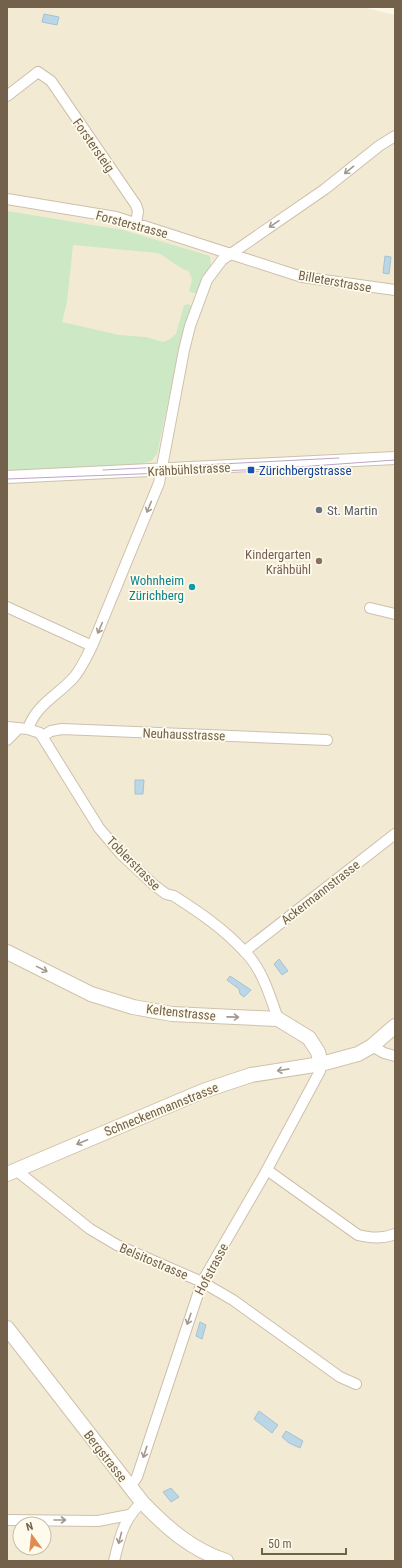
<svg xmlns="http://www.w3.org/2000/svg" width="402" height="1568" viewBox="0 0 402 1568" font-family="'Roboto Condensed',sans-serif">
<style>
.residential{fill:#f3ead4;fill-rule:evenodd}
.green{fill:#cce8c5}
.water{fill:#bbd6e4;stroke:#a2c3d5}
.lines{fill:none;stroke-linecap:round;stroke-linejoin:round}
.minor-casing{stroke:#cdc0ad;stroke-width:12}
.tertiary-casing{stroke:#cdc0ad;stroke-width:14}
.secondary-casing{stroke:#cfc2aa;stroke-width:16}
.minor{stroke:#fff;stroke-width:10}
.tertiary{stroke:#fff;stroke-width:12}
.secondary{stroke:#fff;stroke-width:14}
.tram{stroke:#bca5c5;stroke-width:1}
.oneway{stroke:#a4988b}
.transit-dot{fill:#1a4fb4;stroke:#fefbec;stroke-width:1.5}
.worship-dot{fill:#6b7280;stroke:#fefbec;stroke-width:1.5}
.education-dot{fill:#8d6e63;stroke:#fefbec;stroke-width:1.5}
.culture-dot{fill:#0f9aa8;stroke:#fefbec;stroke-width:1.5}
.labels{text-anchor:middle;stroke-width:3.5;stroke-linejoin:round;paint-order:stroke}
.street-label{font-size:13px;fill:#73614c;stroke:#fefbec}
.transit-label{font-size:13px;fill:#164399;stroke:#fefbec;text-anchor:start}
.worship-label{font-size:13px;fill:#5b616d;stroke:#fefbec;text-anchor:start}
.education-label{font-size:13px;fill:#785e54;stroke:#fefbec;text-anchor:end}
.culture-label{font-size:13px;fill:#0d838f;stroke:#fefbec;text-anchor:end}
</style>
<rect width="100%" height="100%" fill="#fbf7e6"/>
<path class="residential" d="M 7,7 L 362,7 L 395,15 L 395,1561 L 7,1561 ZM 20,1524 L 44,1524 L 44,1548 L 20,1548 Z"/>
<path class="green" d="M 7,211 L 123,230 L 210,256 L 211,266 L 197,293 L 192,293 L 189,290 L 192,280 L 189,271 C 177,268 169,258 158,253 L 73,245 L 67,302 L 62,322 L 119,335 L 146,337 L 163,342 L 170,339 L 176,334 L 184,305 L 188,304 L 191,306 L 177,359 L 157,454 L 151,461 L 137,465 L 7,471 Z"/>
<path class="water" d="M 44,14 L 59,17 L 57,25 L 42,22 Z
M 385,256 L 391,257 L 389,274 L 383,273 Z
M 135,780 L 144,780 L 143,794 L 135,794 Z
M 279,959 L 288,971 L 282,975 L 274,964 Z
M 230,976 L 251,990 L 244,997 L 240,994 L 239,989 L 227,980 Z
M 200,1322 L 206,1325 L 202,1339 L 196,1336 Z
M 259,1411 L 278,1425 L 272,1433 L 254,1419 Z
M 286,1431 L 303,1441 L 300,1448 L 289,1443 L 282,1437 Z
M 171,1488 L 179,1497 L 171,1502 L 163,1492 Z"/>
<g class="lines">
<defs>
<path id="minor" d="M 7,96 L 38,72 L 51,81 L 136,205 L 138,211 L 136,224
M 7,199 L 116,217 L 302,277 L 395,290
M 7,607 L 92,646
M 370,608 L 395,614
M 7,727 L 28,729 L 40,733 L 99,828 L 121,854 L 154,885 L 166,894 L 174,896 C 199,912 224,929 244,951 C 262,968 270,996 278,1019
M 28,729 C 36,704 59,695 75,676 C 82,667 87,656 92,646 L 159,483 L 184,350 L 190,326 L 207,280 L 222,260 L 325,189 L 379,146 L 395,136
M 43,736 L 51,731 L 62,729 L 327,740
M 7,740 L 19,728
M 245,951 L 395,834
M 372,1046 L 384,1053 L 395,1056
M 267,1170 L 358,1235 C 371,1238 382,1239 395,1234
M 17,1171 L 90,1229 L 117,1245 L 202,1282 L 233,1300 L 340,1377 L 356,1384
M 130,1487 L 137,1477 L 202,1282 L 263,1177 L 320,1071 L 321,1064
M 7,1520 L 98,1521 L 129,1515
M 114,1561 C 120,1537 123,1520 142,1502"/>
<path id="tertiary" d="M 7,477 L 395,458"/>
<path id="secondary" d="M 7,952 L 91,994 L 133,1007 L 172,1014 L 278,1019 L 309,1038 L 318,1052 L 321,1064
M 7,1174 L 203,1091 L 251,1075 L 321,1064 L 358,1054 L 372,1046 L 395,1026
M 7,1328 L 142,1502 C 167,1528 192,1550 226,1561"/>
</defs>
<use href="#minor" class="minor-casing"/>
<use href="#tertiary" class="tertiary-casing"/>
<use href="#secondary" class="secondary-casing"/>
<use href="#minor" class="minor"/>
<use href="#tertiary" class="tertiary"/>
<use href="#secondary" class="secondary"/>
<path class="tram" d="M 103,470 L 339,458
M 7,479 L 270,469 L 395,460"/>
</g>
<defs><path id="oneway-shaft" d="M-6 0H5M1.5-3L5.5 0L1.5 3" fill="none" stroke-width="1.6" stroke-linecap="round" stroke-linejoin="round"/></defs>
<g class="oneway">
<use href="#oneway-shaft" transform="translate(349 170) rotate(141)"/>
<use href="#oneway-shaft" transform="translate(274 224) rotate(146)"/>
<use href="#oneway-shaft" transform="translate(149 507) rotate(112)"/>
<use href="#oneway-shaft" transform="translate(100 628) rotate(113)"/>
<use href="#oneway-shaft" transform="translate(42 969) rotate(26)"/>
<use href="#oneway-shaft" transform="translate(233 1017) rotate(1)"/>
<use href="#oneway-shaft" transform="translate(283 1070) rotate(171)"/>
<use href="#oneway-shaft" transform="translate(82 1142) rotate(157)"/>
<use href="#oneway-shaft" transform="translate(189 1319) rotate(109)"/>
<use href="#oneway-shaft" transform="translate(145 1452) rotate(108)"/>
<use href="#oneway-shaft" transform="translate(60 1520)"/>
<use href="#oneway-shaft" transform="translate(120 1538) rotate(105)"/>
</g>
<rect class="transit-dot" x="247" y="466" width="8" height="8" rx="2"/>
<circle class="worship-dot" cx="319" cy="510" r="4"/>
<circle class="education-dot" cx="319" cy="561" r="4"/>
<circle class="culture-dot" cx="192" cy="587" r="4"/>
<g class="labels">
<g class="street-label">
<text transform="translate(94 145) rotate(55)" y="5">Forstersteig</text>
<text transform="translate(132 224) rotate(15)" y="5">Forsterstrasse</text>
<text transform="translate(335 281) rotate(10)" y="5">Billeterstrasse</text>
<text transform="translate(189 469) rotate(-3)" y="5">Krähbühlstrasse</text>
<text transform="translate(184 734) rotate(2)" y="5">Neuhausstrasse</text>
<text transform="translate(134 863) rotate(45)" y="5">Toblerstrasse</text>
<text transform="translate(320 892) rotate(-38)" y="5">Ackermannstrasse</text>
<text transform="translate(181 1012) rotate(6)" y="5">Keltenstrasse</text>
<text transform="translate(161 1109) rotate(-22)" y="5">Schneckenmannstrasse</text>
<text transform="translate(154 1261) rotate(23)" y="5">Belsitostrasse</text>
<text transform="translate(211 1269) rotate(-62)" y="5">Hofstrasse</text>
<text transform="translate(106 1456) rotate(52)" y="5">Bergstrasse</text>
</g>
<g class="transit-label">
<text x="259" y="475">Zürichbergstrasse</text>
</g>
<g class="worship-label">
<text x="327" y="515">St. Martin</text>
</g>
<g class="education-label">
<text x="311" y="559">Kindergarten<tspan x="311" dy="15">Krähbühl</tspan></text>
</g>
<g class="culture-label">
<text x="184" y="585">Wohnheim<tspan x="184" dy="15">Zürichberg</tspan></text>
</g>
</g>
<rect width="402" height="1568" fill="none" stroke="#73614c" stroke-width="16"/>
<g transform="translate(32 1536) rotate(345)"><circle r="19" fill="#fefbec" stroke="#c6bdac"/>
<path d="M0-3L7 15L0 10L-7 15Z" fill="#e08c51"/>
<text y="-6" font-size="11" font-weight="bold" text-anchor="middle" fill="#73614c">N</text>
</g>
<path d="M262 1548v6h84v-6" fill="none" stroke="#73614c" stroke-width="2"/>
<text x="268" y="1548" font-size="12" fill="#73614c" stroke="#fefbec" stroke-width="3" paint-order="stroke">50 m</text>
</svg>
